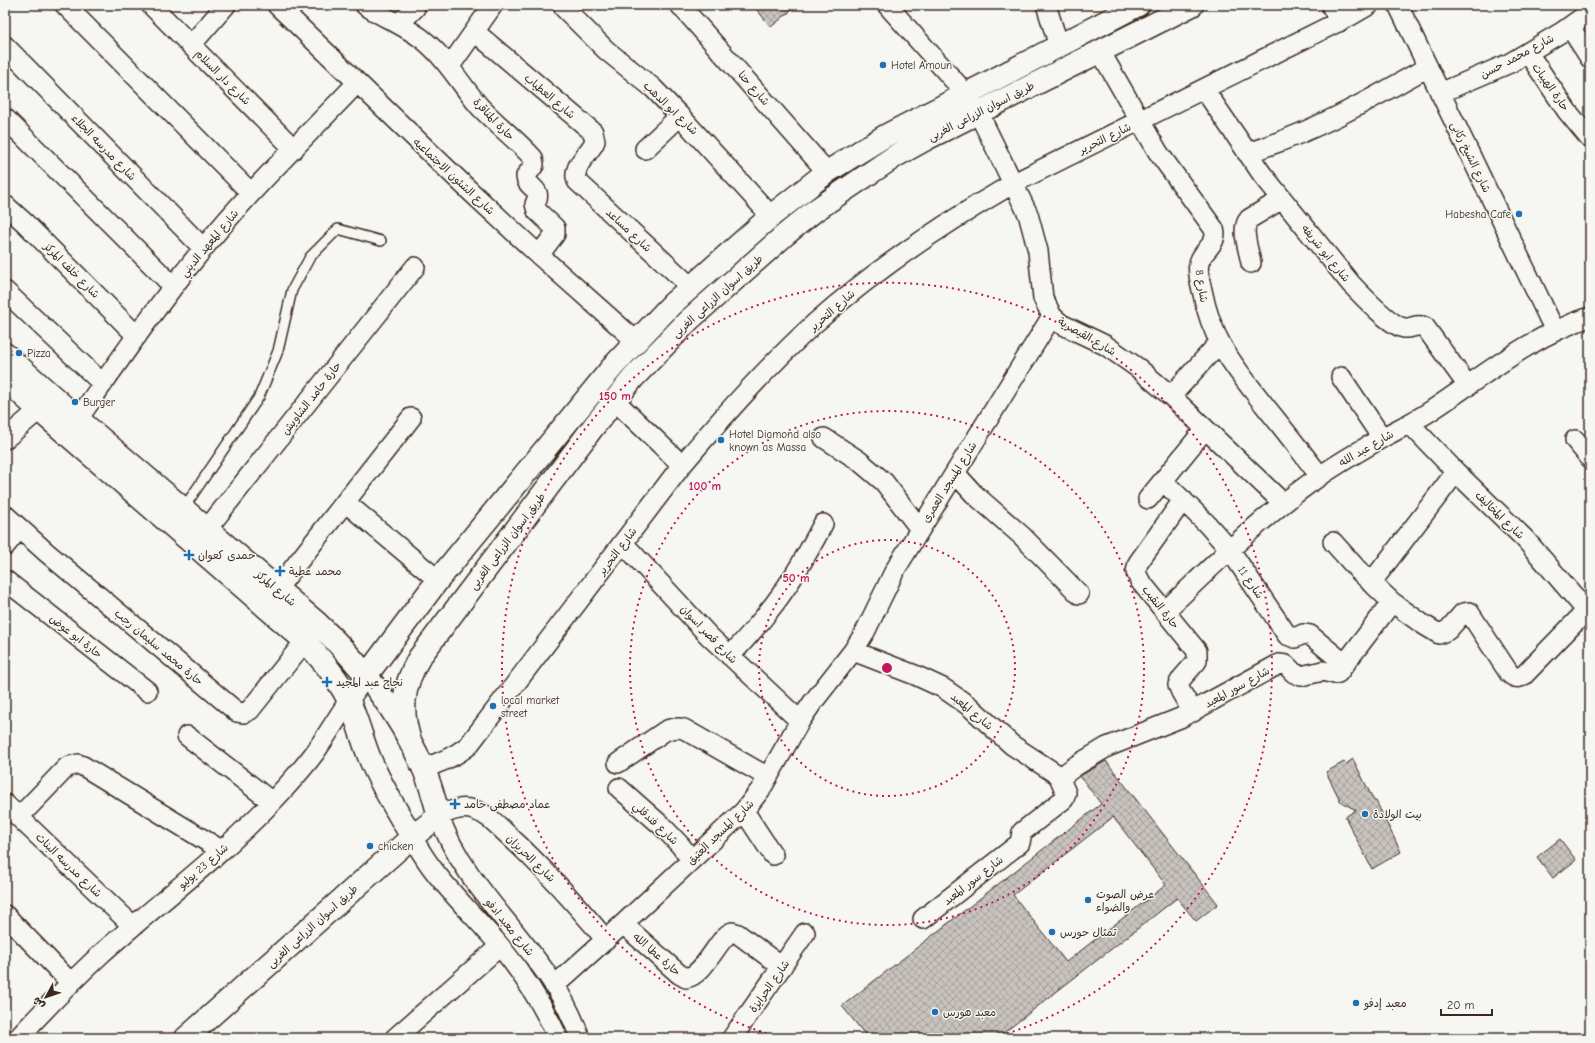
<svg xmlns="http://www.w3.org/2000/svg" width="1595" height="1043" viewBox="0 0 1595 1043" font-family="'Comic Neue','Playpen Sans Arabic',sans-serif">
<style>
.building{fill:url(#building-cross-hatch);stroke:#3b2a1e;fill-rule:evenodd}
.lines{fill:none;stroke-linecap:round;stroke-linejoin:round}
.lane-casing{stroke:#3b2a1e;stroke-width:12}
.street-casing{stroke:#3b2a1e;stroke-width:22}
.primary-casing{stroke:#3b2a1e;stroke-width:25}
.lane{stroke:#f6f6f2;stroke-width:9}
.street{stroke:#f6f6f2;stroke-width:19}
.primary{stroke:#f6f6f2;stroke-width:22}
.ring{fill:none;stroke:#c2185b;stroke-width:2;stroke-dasharray:2 4}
.poi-dot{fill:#1f6fb2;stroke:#f6f6f2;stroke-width:1.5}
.labels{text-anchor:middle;stroke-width:3;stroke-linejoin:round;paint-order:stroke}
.street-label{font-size:11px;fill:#3b2a1e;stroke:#f6f6f2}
.poi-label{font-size:11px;fill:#3b2a1e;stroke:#f6f6f2;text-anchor:start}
.centre{fill:#c2185b;stroke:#f6f6f2;stroke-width:2}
.ring-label{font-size:12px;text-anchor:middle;font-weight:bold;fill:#c2185b;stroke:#f6f6f2;stroke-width:3;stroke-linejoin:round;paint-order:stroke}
</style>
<defs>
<pattern id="building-cross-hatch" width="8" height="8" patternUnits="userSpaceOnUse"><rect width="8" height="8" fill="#c8c3be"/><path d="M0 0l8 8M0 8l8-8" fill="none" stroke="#a49f9a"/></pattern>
</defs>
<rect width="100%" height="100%" fill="#f6f6f2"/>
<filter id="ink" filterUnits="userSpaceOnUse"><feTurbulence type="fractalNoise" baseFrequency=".025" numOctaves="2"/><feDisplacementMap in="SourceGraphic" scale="8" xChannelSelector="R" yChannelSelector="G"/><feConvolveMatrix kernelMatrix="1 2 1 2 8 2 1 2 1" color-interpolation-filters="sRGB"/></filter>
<g filter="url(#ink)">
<path class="building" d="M 753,5 L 798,5 L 771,27 Z
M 1353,759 L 1374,801 L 1376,801 L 1401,852 L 1372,869 L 1345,817 L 1356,810 L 1341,802 L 1326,772 L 1344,762 L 1346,764 Z
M 1106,761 L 1218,904 L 1196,921 L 1177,898 L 997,1038 L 868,1038 L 842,1006 L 1101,804 L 1080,776 ZM 1113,817 L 1166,885 L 1066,962 L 1013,895 Z
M 1560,839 L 1576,860 L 1553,878 L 1537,857 Z"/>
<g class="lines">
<defs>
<path id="lane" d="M 183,509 L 259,397 L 278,351 L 292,290 L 310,257 L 338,229 L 381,241"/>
<path id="street" d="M 65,5 L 251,193
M 151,5 L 294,149
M 277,5 L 471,192 L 539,255 L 636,341
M 365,5 C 383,17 403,25 421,38 C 446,57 460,84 480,107 C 497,125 517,140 533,158 L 534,165 L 526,176 C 526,189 544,187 535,204 L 537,211 L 555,228 L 555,234 L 539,255
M 680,5 L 827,172
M 887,5 L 965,93 L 978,112 L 1028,214 L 1038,251 L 1043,298 L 1052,316 L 1061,324 L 1105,345 L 1138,368 L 1171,396 L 1283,503
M 1046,5 L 1059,46
M 1331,5 L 1339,22
M 1398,5 L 1555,331
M 564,8 L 606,50 L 653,88 L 680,116 L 771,216
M 399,24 L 415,8
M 1570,27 L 1590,58
M 475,32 L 593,132 L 595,141 C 590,154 571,166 577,181 L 691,287
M 191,45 L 226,5
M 5,46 L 203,248
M 1100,51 L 1158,152 L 1214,229 C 1219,244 1202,250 1199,263 C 1197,272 1200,282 1202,290 C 1212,342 1234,366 1265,406 C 1284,429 1302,453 1320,476
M 1528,53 L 1567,111 L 1590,139
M 450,66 L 493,5
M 1204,89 L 1262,174 L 1351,284 C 1362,295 1389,325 1404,328 C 1412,329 1417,323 1425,327 L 1468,386
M 1440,93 L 1510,63 L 1562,32 L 1590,12
M 5,118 L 173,286
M 645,149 L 680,116
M 1247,153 C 1314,132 1368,101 1428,67
M 5,205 L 25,223 L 137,336
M 1251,263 C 1249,250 1240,229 1249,219 L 1282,199
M 5,291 L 103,384
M 1341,377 L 1382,438
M 1171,396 L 1219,343
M 614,400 L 682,465
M 78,419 C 118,362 158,304 202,250 C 249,191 305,138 357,83
M 1410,424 L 1456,472 L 1525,539 L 1586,610
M 824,438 L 858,460 L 884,482 L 920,529
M 5,439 L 39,410
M 1575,440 L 1590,458
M 955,473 L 974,494 L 1022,536 L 1079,594
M 1163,481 L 1206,523 L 1230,550 L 1287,635 L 1295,638 L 1303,634 L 1310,635 L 1345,664
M 1148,499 L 1205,429
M 1183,500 L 1138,563 L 1136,572 L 1140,581 L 1197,651 L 1197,661 L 1182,678 L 1178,685 L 1181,692 L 1193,712
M 345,502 L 438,580
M 5,515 L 46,552 L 237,712 L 244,713 L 250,710 L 305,641
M 207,529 L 415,267
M 1333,542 L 1358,570 L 1392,602
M 623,543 L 709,636 L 800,721
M 5,546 L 19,529
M 5,580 L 147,691
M 1371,583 L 1456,472
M 277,589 L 411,418
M 1165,611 C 1215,564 1263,515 1320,476 C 1339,463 1361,450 1382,438 C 1398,429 1416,421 1432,410 C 1482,377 1531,336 1590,317
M 853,651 L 915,675 L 943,688 L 969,706 L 1012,745 L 1061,777
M 730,656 C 743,642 756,628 768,612 C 790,585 807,555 823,524
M 187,736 L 272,802
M 618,763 L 665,731 C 672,728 677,727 684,729 L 768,777
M 423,768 C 441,763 454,757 468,746 L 682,465 C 724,415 767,367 815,323 C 876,269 943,224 1014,183 L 1350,16 L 1369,5
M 619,788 L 662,826 L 681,846 L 691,860
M 5,804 L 133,926
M 744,811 L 773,855
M 19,817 L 67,767 L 78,764 L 83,766 L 221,850
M 412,837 C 419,849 426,861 435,872 C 455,898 479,921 500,946 C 523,974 543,1005 558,1038
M 5,915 L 71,983
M 923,919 L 1020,843 L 1022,832 L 1064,799 L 1066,793 L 1060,779 L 1062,776 L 1077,765 L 1107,747 L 1180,718 L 1279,664 L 1286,665 L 1294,673 L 1301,676 L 1323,671 L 1335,674 L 1338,673 L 1392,602 L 1421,623 L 1439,634 L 1448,630 L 1463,613 L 1469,612 L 1509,673 C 1514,678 1518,679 1524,675 L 1590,607
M 623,924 L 679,974 L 686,978 C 705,975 718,937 732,932 L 738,934 L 782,967
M 554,986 L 623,924 L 744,811 L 761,789 L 800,721 L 813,702 L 853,651 L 865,632 L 895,570 L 1052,316
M 18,1038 C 45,1009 72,981 101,954 C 158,903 220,857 273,801 C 288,785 303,769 316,751 C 333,726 348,700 366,676
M 395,1038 L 500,946
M 580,1038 C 552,953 469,900 439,816 C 450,811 462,806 474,810 C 488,814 498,826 508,835 C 544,868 575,903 606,940
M 732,1038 L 805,933"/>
<path id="primary" d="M 5,354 L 78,419 L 316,622 C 361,664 401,715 425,772 C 431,786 435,802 439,816 L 412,837 L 186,1038
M 5,379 L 39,410 L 305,641 C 321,659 337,677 348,699 C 357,718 362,740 370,759 C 381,786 397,811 412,837
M 366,676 L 438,580 L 615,364 L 672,304 L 771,216 L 827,172 L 885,136 L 1138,5
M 411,744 C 400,711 402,688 419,658 L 594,426 L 633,378 L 689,320 L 786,234 L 813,212 L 842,192 L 897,155 L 926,139 L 1192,5"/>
</defs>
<use href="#lane" class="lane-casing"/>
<use href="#street" class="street-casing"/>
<use href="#primary" class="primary-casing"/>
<use href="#lane" class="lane"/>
<use href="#street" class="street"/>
<use href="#primary" class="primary"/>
</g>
</g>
<g class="ring">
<circle cx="887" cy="668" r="128"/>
<circle cx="887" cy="668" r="257"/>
<path d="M778 1037A385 385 0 1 1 996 1037"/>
</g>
<g class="poi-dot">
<circle cx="883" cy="65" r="4"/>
<circle cx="1519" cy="214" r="4"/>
<circle cx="19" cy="353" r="4"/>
<circle cx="75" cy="402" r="4"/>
<circle cx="721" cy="440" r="4"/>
<path d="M187 549h4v4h4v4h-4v4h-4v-4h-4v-4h4z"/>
<path d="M278 565h4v4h4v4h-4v4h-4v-4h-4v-4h4z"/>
<path d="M325 676h4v4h4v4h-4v4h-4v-4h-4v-4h4z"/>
<circle cx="493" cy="706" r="4"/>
<path d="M453 798h4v4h4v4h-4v4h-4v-4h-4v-4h4z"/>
<circle cx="1365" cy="814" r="4"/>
<circle cx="370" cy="846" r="4"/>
<circle cx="1088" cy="900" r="4"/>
<circle cx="1052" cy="932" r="4"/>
<circle cx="1356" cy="1003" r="4"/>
<circle cx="935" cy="1012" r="4"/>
</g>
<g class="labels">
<g class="street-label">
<text transform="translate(1517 56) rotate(-28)" y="4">شارع محمد حسن</text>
<text transform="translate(223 77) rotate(45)" y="4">شارع دار السلام</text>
<text transform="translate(1551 87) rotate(55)" y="4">حارة الهيبات</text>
<text transform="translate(754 88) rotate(49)" y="4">شارع حنا</text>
<text transform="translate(550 96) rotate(40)" y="4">شارع العطياب</text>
<text transform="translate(671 108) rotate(44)" y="4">شارع ابو الدهب</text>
<text transform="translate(981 111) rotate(-27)" y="4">طريق اسوان الزراعى الغربى</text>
<text transform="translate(494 119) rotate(46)" y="4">حارة المناقرة</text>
<text transform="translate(1105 138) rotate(-26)" y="4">شارع التحرير</text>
<text transform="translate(104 147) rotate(46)" y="4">شارع مدرسه الجلاء</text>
<text transform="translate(1471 157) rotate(64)" y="4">شارع الشيخ ركابى</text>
<text transform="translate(454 176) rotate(43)" y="4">شارع الشئون الاجتماعيه</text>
<text transform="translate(629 230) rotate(43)" y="4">شارع مساعد</text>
<text transform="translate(209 243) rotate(-50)" y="4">شارع المعهد الديني</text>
<text transform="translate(1326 253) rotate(51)" y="4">شارع ابو شريفه</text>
<text transform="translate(72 270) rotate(45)" y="4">شارع خلف المركز</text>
<text transform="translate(1202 286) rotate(81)" y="4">شارع 8</text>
<text transform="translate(717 296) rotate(-42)" y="4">طريق اسوان الزراعى الغربى</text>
<text transform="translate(832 310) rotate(-41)" y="4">شارع التحرير</text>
<text transform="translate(1087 336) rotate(30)" y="4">شارع القيصرية</text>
<text transform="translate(311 398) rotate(-52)" y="4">حارة حامد الشاويش</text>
<text transform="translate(1366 448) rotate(-30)" y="4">شارع عبد الله</text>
<text transform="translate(949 482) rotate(-58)" y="4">شارع المسجد العمرى</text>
<text transform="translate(1500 515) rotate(44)" y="4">شارع المخاليف</text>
<text transform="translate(507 541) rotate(-53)" y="4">طريق اسوان الزراعى الغربى</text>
<text transform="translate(617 551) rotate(-53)" y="4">شارع التحرير</text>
<text transform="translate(1251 582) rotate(56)" y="4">شارع 11</text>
<text transform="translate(276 588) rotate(40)" y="4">شارع المركز</text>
<text transform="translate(1161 607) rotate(51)" y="4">حارة النقيب</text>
<text transform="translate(709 634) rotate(46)" y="4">شارع قصر اسوان</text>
<text transform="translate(76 636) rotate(38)" y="4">حارة ابو عوض</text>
<text transform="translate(159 647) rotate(40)" y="4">حارة محمد سليمان رجب</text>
<text transform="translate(1237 687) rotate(-29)" y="4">شارع سور المعبد</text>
<text transform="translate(972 711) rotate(40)" y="4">شارع المعبد</text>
<text transform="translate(656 823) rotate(43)" y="4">شارع فندقلي</text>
<text transform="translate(720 832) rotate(-44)" y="4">شارع المسجد العتيق</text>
<text transform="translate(531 858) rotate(44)" y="4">شارع الحريزان</text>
<text transform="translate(69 865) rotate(44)" y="4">شارع مدرسه البنات</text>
<text transform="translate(203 866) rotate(-41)" y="4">شارع 23 يوليو</text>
<text transform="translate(973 880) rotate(-38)" y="4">شارع سور المعبد</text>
<text transform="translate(312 926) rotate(-42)" y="4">طريق اسوان الزراعى الغربى</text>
<text transform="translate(510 927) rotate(51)" y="4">شارع معبد ادفو</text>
<text transform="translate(657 954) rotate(41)" y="4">حارة عطا الله</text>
<text transform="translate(769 986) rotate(-55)" y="4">شارع الحرايزة</text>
</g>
<g class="poi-label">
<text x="891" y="69">Hotel Amoun</text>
<text x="1511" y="218" text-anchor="end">Habesha Cafe</text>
<text x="27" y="357">Pizza</text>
<text x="83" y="406">Burger</text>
<text x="729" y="438">Hotel Diamond also<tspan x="729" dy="13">known as Massa</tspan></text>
<text x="198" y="559">حمدى كعوان</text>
<text x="289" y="575">محمد عطية</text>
<text x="336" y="686">نجاح عبد المجيد</text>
<text x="501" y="704">local market<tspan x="501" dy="13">street</tspan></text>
<text x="464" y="808">عماد مصطفى حامد</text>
<text x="1373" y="818">بيت الولادة</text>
<text x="378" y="850">chicken</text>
<text x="1096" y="898">عرض الصوت<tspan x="1096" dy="13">والضواء</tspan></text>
<text x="1060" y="936">تمثال حورس</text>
<text x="1364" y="1007">معبد إدفو</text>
<text x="943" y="1016">معبد هورس</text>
</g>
</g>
<circle cx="887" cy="668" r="6" class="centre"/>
<g class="ring-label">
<text x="615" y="400">150 m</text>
<text x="705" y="490">100 m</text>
<text x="796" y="582">50 m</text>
</g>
<rect width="1595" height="1043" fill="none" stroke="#f6f6f2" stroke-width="20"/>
<rect x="10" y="10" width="1575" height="1023" fill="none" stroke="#3b2a1e" stroke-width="1.5" filter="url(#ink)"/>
<g transform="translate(46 997) rotate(230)" stroke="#f6f6f2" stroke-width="3" paint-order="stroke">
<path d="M0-3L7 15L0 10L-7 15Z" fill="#3b2a1e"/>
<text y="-6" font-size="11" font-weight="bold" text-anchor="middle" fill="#3b2a1e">ش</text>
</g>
<path d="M1441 1009v6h51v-6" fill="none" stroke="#3b2a1e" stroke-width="2"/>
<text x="1447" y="1009" font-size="12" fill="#3b2a1e" stroke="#f6f6f2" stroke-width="3" paint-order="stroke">20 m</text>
</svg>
